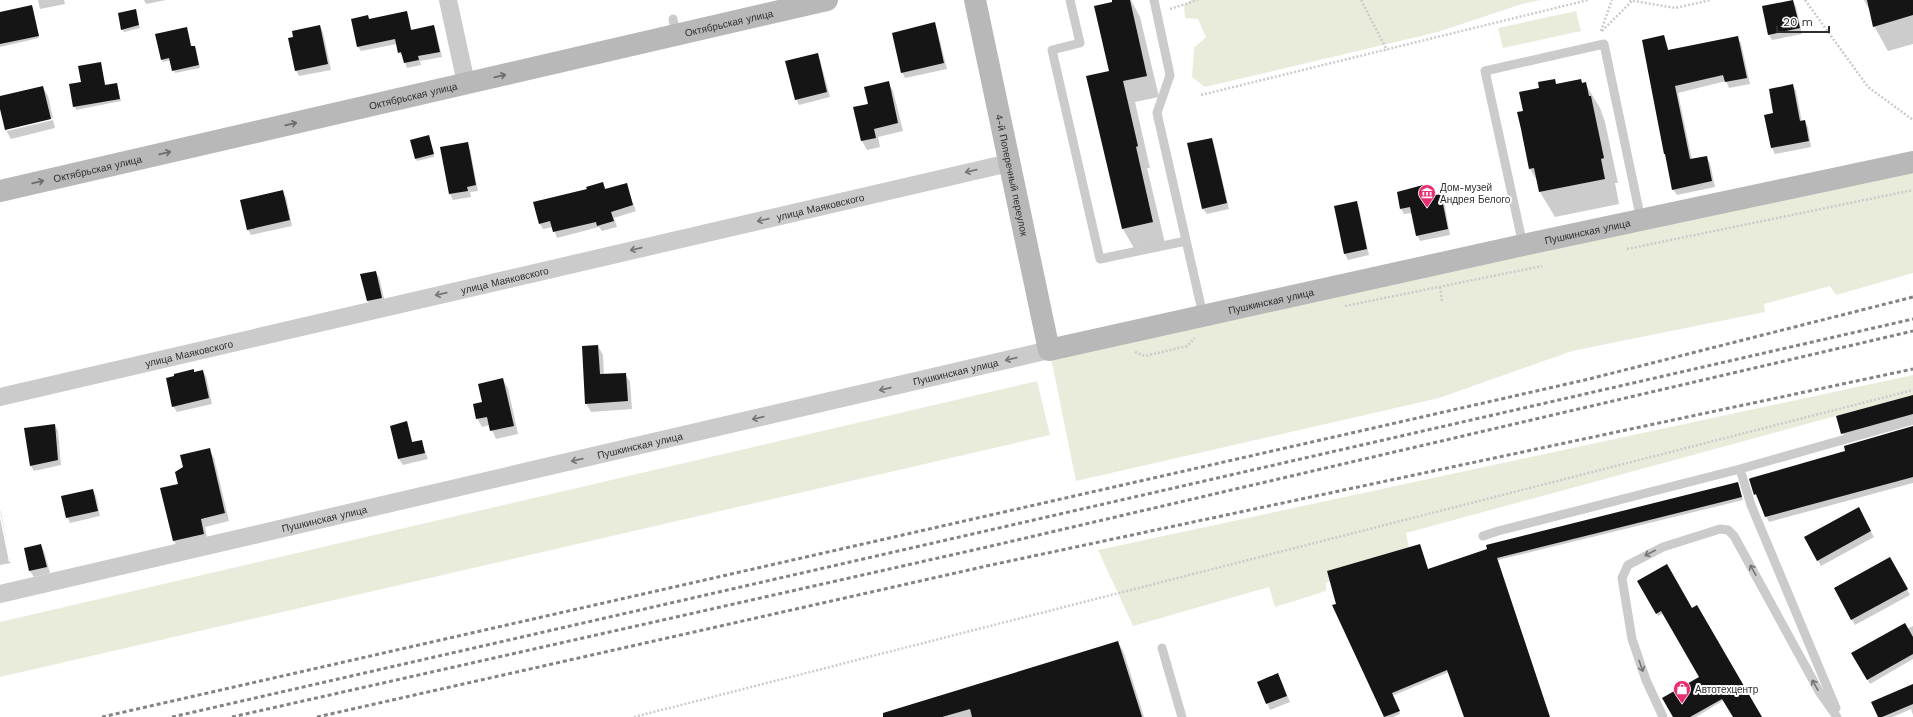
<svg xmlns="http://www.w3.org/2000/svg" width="1913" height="717" viewBox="0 0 1913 717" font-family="'Work Sans',sans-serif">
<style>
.green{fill:#e9ecdb}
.shadow{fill:#0003}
.building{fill:#151515}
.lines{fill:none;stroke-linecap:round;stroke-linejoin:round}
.path{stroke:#cbcbcb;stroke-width:2.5;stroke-dasharray:2 2;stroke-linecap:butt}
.lane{stroke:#cbcbcb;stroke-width:9}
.street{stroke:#cbcbcb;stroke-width:18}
.secondary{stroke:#b8b8b8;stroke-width:22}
.rail{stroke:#838383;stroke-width:3;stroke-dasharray:4 3;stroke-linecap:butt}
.oneway{stroke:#6c6c6c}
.oneway2{stroke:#757575}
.labels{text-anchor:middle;stroke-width:4;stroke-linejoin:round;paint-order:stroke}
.street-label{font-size:10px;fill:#2e2e2e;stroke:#fff}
.poi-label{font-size:10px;fill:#2e2e2e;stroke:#fff;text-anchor:start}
</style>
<rect width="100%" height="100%" fill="#fff"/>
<path class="green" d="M 1191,0 L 1541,0 L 1522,4 L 1438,32 L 1205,87 L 1192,77 L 1194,48 L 1206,37 L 1198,19 L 1185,18 L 1184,5 Z
M 1576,11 L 1581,31 L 1503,48 L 1498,28 Z
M 1913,170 L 1913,273 L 1836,295 L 1830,286 L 1764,304 L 1765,312 L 1572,351 L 1439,398 L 1076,481 L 1051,358 Z
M 1913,375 L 1913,395 L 1406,533 L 1409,548 L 1327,571 L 1330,581 L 1326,583 L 1326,591 L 1275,607 L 1269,587 L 1133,626 L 1098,550 Z
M 1037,381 L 1050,435 L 0,677 L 0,622 Z"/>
<path class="shadow" d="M 38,0 L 64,0 L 65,4 L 40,9 Z
M 144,0 L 166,0 L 146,4 Z
M 1113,0 L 1131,0 L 1140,17 L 1159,97 L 1135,102 L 1150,168 L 1147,168 L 1165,243 L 1135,250 L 1123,229 Z
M 1864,0 L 1913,0 L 1913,44 L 1888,51 L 1874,26 L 1870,11 Z
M 1793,1 L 1796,7 L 1802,34 L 1772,40 L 1769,35 L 1763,7 Z
M 33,8 L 39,38 L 0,47 L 0,13 Z
M 135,10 L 140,28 L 124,32 L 122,29 Z
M 407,12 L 412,31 L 434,27 L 436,31 L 442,57 L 420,61 L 421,65 L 407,68 L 403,57 L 399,52 L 397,44 L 361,51 L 358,47 L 368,17 L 370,20 Z
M 934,23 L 937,29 L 947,69 L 905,78 L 902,72 Z
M 320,26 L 323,32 L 331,70 L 299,76 L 296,70 Z
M 188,31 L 191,47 L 194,47 L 196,49 L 200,68 L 175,73 L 171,60 L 163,62 L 162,60 Z
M 1664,36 L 1669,51 L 1737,37 L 1741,43 L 1750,84 L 1729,88 L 1726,81 L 1678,93 L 1692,160 L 1706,157 L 1710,163 L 1715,187 L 1677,195 L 1673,189 L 1667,158 L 1665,154 Z
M 817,54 L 820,60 L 830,97 L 799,105 L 796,99 Z
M 100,64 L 106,86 L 117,84 L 121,101 L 76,110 L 70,85 L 82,83 Z
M 1554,80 L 1557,85 L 1585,83 L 1600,108 L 1605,122 L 1618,183 L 1615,183 L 1619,204 L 1555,217 L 1540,192 L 1539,184 L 1530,169 L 1518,113 L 1524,111 L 1540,89 Z
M 888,82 L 893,91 L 903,131 L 878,137 L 880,147 L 867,150 L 862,141 L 854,108 L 869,104 Z
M 1793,85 L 1796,91 L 1802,122 L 1805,121 L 1808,127 L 1811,147 L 1775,154 L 1772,148 L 1765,116 L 1774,114 Z
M 43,87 L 48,96 L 53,118 L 7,129 L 7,131 L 53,120 L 55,128 L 11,139 L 6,130 L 0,105 L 0,97 Z
M 429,136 L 434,157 L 417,161 L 416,158 Z
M 1211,139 L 1214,144 L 1229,209 L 1207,214 L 1203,209 Z
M 467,143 L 470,149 L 478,191 L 470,192 L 471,197 L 453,200 L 450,194 L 441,148 Z
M 603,183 L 606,190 L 626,184 L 636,211 L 614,218 L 617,227 L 602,231 L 599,227 L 557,238 L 553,227 L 543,229 L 540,224 L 588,190 Z
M 1422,186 L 1427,198 L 1441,195 L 1444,201 L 1450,235 L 1420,241 L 1417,235 L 1413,213 L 1404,214 L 1401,209 Z
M 282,192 L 286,197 L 292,226 L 251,235 L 248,230 Z
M 1356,202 L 1359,208 L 1369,255 L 1348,260 L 1345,254 L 1335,207 Z
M 375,272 L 379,277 L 385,303 L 371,306 L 368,301 Z
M 598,346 L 603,355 L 604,375 L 625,374 L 630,382 L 632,409 L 591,412 L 586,403 Z
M 193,370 L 194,373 L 202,371 L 206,376 L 212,404 L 177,412 L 173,406 Z
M 503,380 L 508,388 L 518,434 L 496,439 L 490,425 L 482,427 L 477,418 L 483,403 Z
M 1913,396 L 1913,420 L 1845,439 L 1837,416 Z
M 407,423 L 413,443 L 421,441 L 428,459 L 403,465 L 399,459 L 391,426 Z
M 55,425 L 58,431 L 61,465 L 34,471 L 31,466 Z
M 1913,427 L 1913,483 L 1769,522 L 1755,494 L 1847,452 Z
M 209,449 L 214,458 L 229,521 L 205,527 L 208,543 L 179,550 L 174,541 L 161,489 L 179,485 Z
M 1739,486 L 1743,500 L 1498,560 L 1549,717 L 1465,717 L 1449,672 L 1392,696 L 1400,714 L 1393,717 L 1385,717 L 1333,606 L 1420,546 L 1428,570 Z
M 93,490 L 96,496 L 100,516 L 70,523 L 67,517 Z
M 1858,508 L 1874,537 L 1821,566 L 1805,537 Z
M 0,510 L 1,512 L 11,563 L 0,565 L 0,518 L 9,562 L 11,562 Z
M 41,545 L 44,551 L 50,573 L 34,577 L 30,571 L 25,549 Z
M 1890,558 L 1910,595 L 1855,625 L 1835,589 Z
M 1639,581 L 1692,610 L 1761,717 L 1734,717 L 1724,700 L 1696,717 L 1675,717 L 1701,677 L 1664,613 L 1658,616 Z
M 1913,626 L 1913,659 L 1870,684 L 1853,654 Z
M 1118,642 L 1124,653 L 1144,717 L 900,717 Z
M 1281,680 L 1290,702 L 1270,710 L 1258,682 Z
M 1913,685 L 1913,715 L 1911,709 L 1893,717 L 1879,717 Z"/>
<path class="building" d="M 1112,0 L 1130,0 L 1147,76 L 1123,81 L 1138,146 L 1136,147 L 1153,222 L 1122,229 L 1086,76 L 1109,71 L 1094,6 L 1112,2 Z
M 1793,0 L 1800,28 L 1768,35 L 1762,6 Z
M 1867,0 L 1913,0 L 1913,15 L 1873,27 Z
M 32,5 L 39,36 L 0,44 L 0,12 Z
M 136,9 L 139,25 L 121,30 L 118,13 Z
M 407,11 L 411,30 L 434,25 L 440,52 L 418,56 L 419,60 L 404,63 L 401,52 L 398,53 L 395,39 L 357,47 L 351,19 L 368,15 L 369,19 Z
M 935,22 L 944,63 L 901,73 L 892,33 Z
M 320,25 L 328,64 L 295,71 L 288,38 L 293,37 L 292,31 Z
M 187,27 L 191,46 L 195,46 L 199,65 L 172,71 L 169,58 L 161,60 L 155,34 Z
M 1664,35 L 1668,50 L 1738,36 L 1747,78 L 1725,82 L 1723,75 L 1675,86 L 1690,159 L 1707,156 L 1712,181 L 1672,190 L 1665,154 L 1664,154 L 1642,40 Z
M 818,53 L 827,92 L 795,100 L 785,61 Z
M 101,62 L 105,85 L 117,83 L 120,99 L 73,107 L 69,84 L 81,82 L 78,66 Z
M 1555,79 L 1556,84 L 1581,79 L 1582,83 L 1586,82 L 1589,96 L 1591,96 L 1604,158 L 1601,159 L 1605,179 L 1539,192 L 1534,168 L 1529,169 L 1521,129 L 1517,112 L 1523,111 L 1519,92 L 1539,88 L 1538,82 Z
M 889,81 L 898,123 L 874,129 L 876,138 L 861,141 L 853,107 L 868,104 L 864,87 Z
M 1793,84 L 1800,121 L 1805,120 L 1809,141 L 1771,148 L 1764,115 L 1773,113 L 1769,89 Z
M 43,86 L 51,119 L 5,130 L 0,109 L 0,96 Z
M 429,135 L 434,154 L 415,159 L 410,140 Z
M 1212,138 L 1227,203 L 1202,209 L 1187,143 Z
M 468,142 L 476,185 L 467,187 L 468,191 L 449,194 L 440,147 Z
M 603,182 L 605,189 L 627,183 L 633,205 L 611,212 L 614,221 L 597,226 L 596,222 L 553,232 L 550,221 L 539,224 L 533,202 L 587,189 L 586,187 Z
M 1423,185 L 1425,197 L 1441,194 L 1448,229 L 1416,236 L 1410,207 L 1400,209 L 1397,192 Z
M 283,190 L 290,220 L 247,230 L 240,200 Z
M 1357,201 L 1367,249 L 1344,254 L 1334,206 Z
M 376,271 L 382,298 L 367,301 L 360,274 Z
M 598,345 L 600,374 L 626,373 L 628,401 L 585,404 L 582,346 Z
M 194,369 L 194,372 L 203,370 L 209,398 L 172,407 L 166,378 L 174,376 L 174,374 Z
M 503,378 L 514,426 L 490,431 L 487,417 L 476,419 L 473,404 L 482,402 L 478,384 Z
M 1913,395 L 1913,414 L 1841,434 L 1836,416 Z
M 407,421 L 412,442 L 422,440 L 425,453 L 398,459 L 390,426 Z
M 55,424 L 58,460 L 30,466 L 24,428 Z
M 1913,426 L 1913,477 L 1765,517 L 1756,494 L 1754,495 L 1749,479 L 1751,478 L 1845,451 L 1844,446 Z
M 210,448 L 225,513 L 201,519 L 204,534 L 173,541 L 160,488 L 178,484 L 175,472 L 183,467 L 180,455 Z
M 1738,482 L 1742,497 L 1497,558 L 1550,717 L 1464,717 L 1447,670 L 1392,693 L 1400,711 L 1384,717 L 1332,605 L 1336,604 L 1327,571 L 1420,544 L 1428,569 L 1487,549 L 1486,545 Z
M 93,489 L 98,511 L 66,518 L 61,496 Z
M 1859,507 L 1871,531 L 1817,561 L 1804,537 Z
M 41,544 L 47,567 L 29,571 L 24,548 Z
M 1890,557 L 1908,589 L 1851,620 L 1834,588 Z
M 1667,564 L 1692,608 L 1697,605 L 1762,717 L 1733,717 L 1722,699 L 1690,717 L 1673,717 L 1662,698 L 1699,677 L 1661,611 L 1656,614 L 1637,581 Z
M 1905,623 L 1913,637 L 1913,654 L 1867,680 L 1851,653 Z
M 1118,641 L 1142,717 L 972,717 L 970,709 L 942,717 L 883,717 L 883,713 Z
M 1278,673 L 1287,696 L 1266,704 L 1257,682 Z
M 1913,684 L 1913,704 L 1882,717 L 1878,717 L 1871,702 Z"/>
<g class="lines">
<path class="path" d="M 1361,0 L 1387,50
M 1629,0 L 1675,8 L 1711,0
M 1805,0 L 1868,87 L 1913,120
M 1170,9 L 1198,0
M 1601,31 L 1612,0
M 1602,31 L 1632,1
M 1201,95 L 1588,0
M 1627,249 L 1913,190
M 1440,287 L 1442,302
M 1345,306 L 1542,266
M 1135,352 L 1145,356 L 1187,346 L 1195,338
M 634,717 L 1913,390"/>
<path class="lane" d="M 1070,0 L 1080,43 L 1052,50 L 1100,259 L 1186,241
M 1154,0 L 1170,75 L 1157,113 L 1203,315
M 673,19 L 676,35
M 1523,245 L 1485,71 L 1604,44 L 1641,220
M 1740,469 L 1751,505 L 1836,708
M 1483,536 L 1498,531 L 1740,469 L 1913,420
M 1162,648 L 1182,717
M 1663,717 L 1646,680 L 1632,639 L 1622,578 L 1628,565 L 1663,547 L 1720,529 L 1728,530 L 1734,536 L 1820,693 L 1837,717"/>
<g class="street">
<path d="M 448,0 L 466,83"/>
<path id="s1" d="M 0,397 L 1009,163"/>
<path id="s2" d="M 0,594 L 1049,350"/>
</g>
<g class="secondary">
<path id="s3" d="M 975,0 L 1049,350 L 1523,245 L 1913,162"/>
<path id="s4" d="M 0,191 L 827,0"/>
</g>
<path class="rail" d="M 102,717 L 1589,379 L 1913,297
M 172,717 L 1913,319
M 232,717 L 987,547 L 1913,331
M 317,717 L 991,565 L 1913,369"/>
</g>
<defs><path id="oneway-shaft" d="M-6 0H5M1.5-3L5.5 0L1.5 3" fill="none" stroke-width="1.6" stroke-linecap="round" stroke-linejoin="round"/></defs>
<g class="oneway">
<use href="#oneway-shaft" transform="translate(500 76) rotate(-13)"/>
<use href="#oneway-shaft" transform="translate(291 124) rotate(-13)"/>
<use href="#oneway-shaft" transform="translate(165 153) rotate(-13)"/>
<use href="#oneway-shaft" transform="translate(38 182) rotate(-13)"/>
</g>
<g class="oneway2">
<use href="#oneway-shaft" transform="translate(971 171) rotate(167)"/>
<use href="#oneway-shaft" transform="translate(763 220) rotate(167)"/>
<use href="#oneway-shaft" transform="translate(636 249) rotate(167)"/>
<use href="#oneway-shaft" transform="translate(441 294) rotate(167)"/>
<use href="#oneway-shaft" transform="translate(1011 359) rotate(167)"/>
<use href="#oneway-shaft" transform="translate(885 389) rotate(167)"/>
<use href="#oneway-shaft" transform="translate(758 418) rotate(167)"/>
<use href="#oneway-shaft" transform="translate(577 460) rotate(167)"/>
<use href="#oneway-shaft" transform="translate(1650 553) rotate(153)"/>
<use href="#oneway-shaft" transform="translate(1753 570) rotate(-119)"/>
<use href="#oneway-shaft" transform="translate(1641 666) rotate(71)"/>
<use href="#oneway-shaft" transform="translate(1815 685) rotate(-119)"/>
</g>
<defs>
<symbol id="museum-pin" viewBox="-11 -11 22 30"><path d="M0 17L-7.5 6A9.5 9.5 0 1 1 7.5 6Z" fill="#ea2c72" stroke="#fff"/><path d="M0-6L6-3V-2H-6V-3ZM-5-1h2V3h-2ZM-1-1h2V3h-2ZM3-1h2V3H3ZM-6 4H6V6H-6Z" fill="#fff"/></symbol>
<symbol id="shop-pin" viewBox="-11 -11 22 30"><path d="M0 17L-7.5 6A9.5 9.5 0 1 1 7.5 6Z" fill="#ea2c72" stroke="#fff"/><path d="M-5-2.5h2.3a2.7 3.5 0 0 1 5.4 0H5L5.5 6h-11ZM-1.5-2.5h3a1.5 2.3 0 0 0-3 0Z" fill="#fff"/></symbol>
</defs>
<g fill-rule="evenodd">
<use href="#museum-pin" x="1417" y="183" width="20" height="27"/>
<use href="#shop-pin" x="1672" y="679" width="20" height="27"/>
</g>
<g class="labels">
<g class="street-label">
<text dy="4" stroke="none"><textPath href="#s4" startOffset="748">Октябрьская улица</textPath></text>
<text dy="4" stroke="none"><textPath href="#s4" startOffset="424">Октябрьская улица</textPath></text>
<text dy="4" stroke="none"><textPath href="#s4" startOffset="100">Октябрьская улица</textPath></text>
<text dy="4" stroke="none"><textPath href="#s3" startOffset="179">4-й Поперечный переулок</textPath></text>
<text dy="4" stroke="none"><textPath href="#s1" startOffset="842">улица Маяковского</textPath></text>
<text dy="4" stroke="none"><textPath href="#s3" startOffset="909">Пушкинская улица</textPath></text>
<text dy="4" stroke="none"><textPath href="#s1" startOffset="518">улица Маяковского</textPath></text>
<text dy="4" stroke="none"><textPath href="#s3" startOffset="585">Пушкинская улица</textPath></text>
<text dy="4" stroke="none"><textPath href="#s1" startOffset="194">улица Маяковского</textPath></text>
<text dy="4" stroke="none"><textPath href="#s2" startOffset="981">Пушкинская улица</textPath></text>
<text dy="4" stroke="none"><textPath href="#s2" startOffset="657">Пушкинская улица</textPath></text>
<text dy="4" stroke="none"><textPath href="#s2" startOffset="333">Пушкинская улица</textPath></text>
</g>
<g class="poi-label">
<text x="1440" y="191">Дом-музей<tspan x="1440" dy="12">Андрея Белого</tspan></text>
<text x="1695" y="693">Автотехцентр</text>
</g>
</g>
<path d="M1777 26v6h52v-6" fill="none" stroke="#2e2e2e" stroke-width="2"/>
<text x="1783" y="26" font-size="12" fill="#2e2e2e" stroke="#ffffff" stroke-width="3" paint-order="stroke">20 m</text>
</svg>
